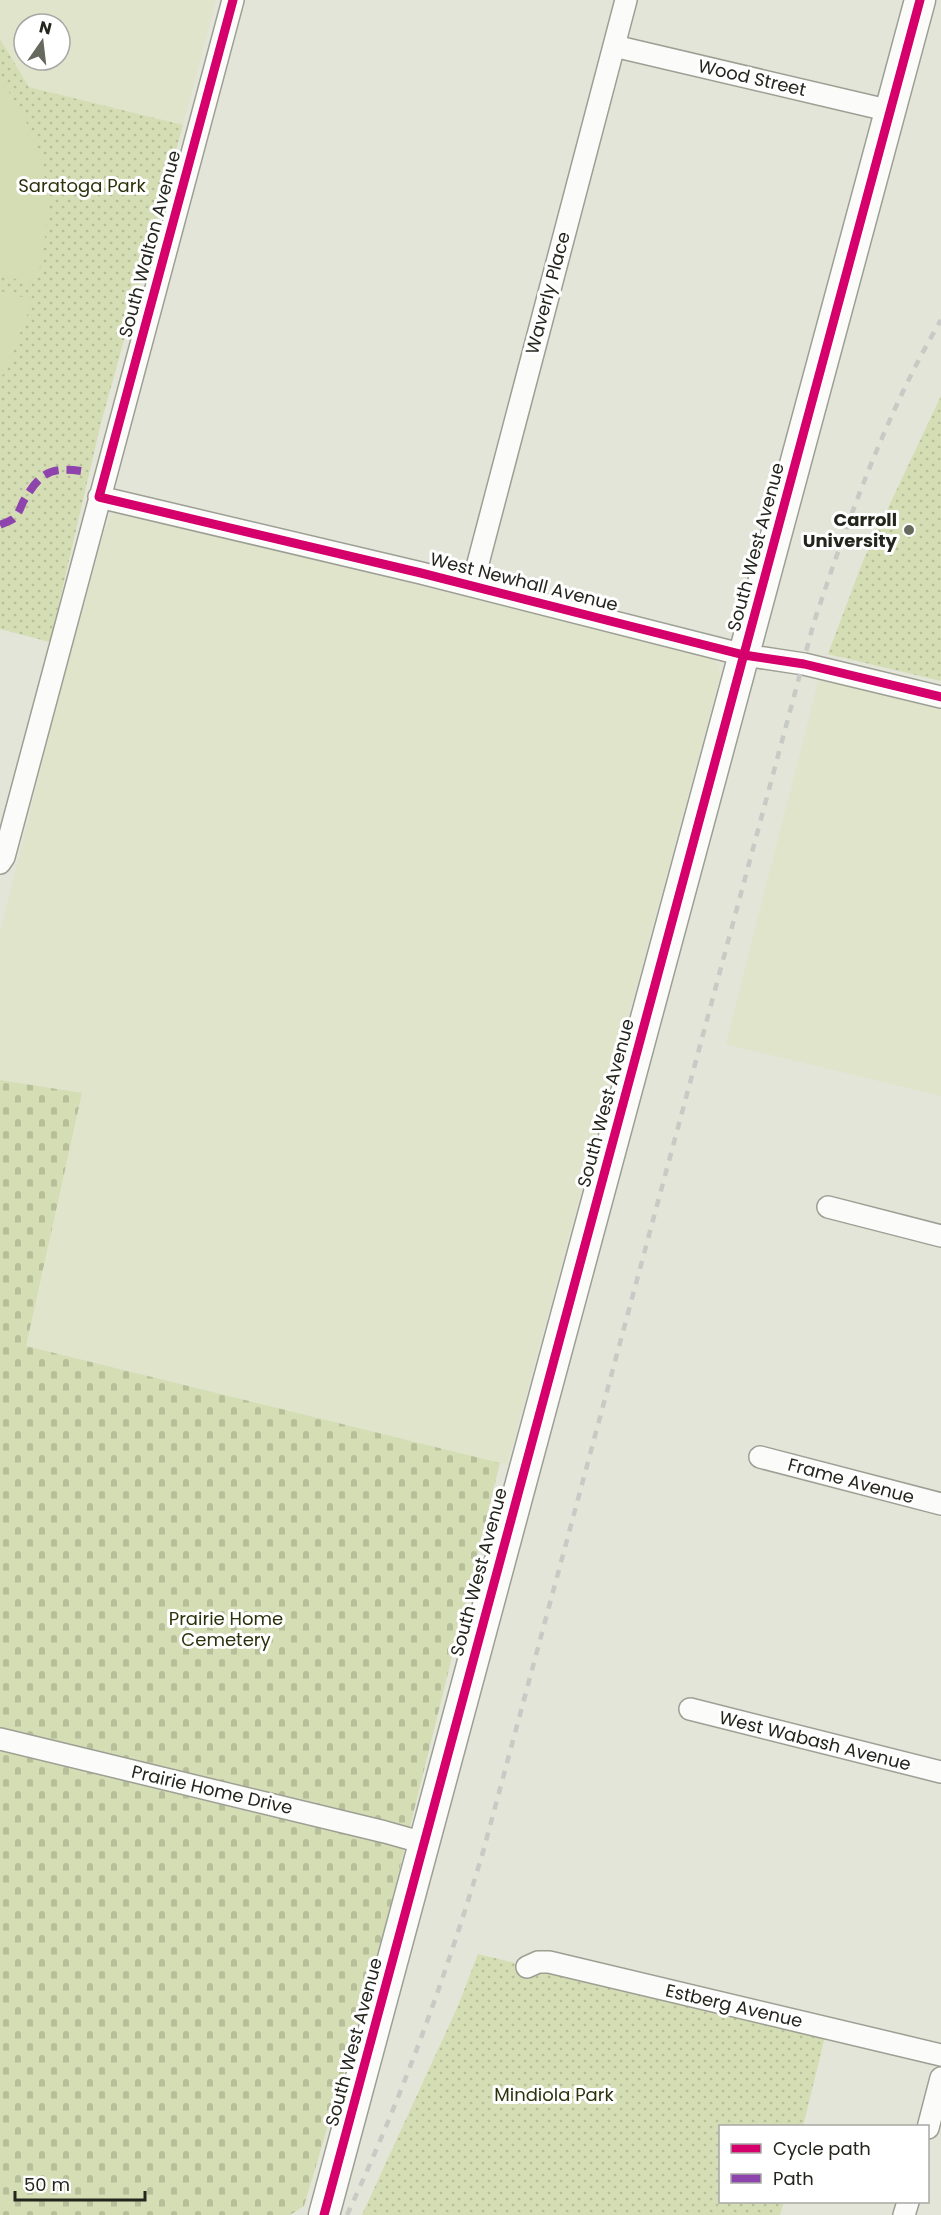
<svg xmlns="http://www.w3.org/2000/svg" width="941" height="2215" viewBox="0 0 941 2215" font-family="Poppins,sans-serif">
<style>
.built{fill:#dfe4cb;fill-rule:evenodd}
.green{fill:url(#green-dots)}
.cemetery{fill:url(#cemetery-stones)}
.pitch{fill:#d5ddb4}
.lines{fill:none;stroke-linecap:round;stroke-linejoin:round}
.street-casing{stroke:#9d9f94;stroke-width:24}
.secondary-casing{stroke:#9d9f94;stroke-width:33}
.street{stroke:#fbfbf9;stroke-width:21}
.secondary{stroke:#fbfbf9;stroke-width:30}
.rail{stroke:#c8cac6;stroke-width:4.5;stroke-dasharray:8 8;stroke-linecap:butt}
.quiet{stroke:#8e44ad;stroke-width:8;stroke-dasharray:15 8;stroke-linecap:butt}
.cycleway-casing{stroke:#fff;stroke-width:13}
.cycleway{stroke:#d6006c;stroke-width:9}
.poi-dot{fill:#66695e;stroke:#fff;stroke-width:2}
.labels{text-anchor:middle;stroke-width:6;stroke-linejoin:round;paint-order:stroke}
.street-label{font-size:18px;fill:#24261d;stroke:#fff}
.park-label{font-size:18px;fill:#2d320c;stroke:#fff}
.poi-label{font-size:18px;font-weight:bold;fill:#24261d;stroke:#fff;text-anchor:end}
</style>
<defs>
<pattern id="green-dots" width="8" height="8" patternUnits="userSpaceOnUse" patternTransform="scale(1.5)"><rect width="8" height="8" fill="#d5ddb4"/><path d="M2 2h.1M6 6h.1" fill="none" stroke="#b7be9a" stroke-width="1.8" stroke-linecap="round"/></pattern>
<pattern id="cemetery-stones" width="16" height="16" patternUnits="userSpaceOnUse" patternTransform="scale(1.5)"><rect width="16" height="16" fill="#d5ddb4"/><path d="M2 7V4a2 2 0 0 1 4 0v3zM10 15v-3a2 2 0 0 1 4 0v3z" fill="#b7be9a"/></pattern>
</defs>
<rect width="100%" height="100%" fill="#e2e5d7"/>
<path class="built" d="M 0,0 L 216,0 L 183,125 L 29,87 L 0,39 ZM 24,24 L 60,24 L 60,60 L 24,60 Z
M 118,512 L 700,654 L 712,658 L 719,666 L 720,676 L 507,1465 L 25,1346 L 82,1094 L 0,1080 L 0,934 L 57,704 L 104,533 L 111,515 Z
M 819,678 L 941,707 L 941,1096 L 726,1044 Z"/>
<path class="green" d="M 0,39 L 29,87 L 183,125 L 100,427 L 50,642 L 0,629 Z
M 941,396 L 941,681 L 828,654 L 863,561 Z
M 478,1954 L 825,2037 L 803,2126 L 720,2126 L 720,2202 L 784,2202 L 780,2215 L 362,2215 L 458,2006 Z"/>
<path class="cemetery" d="M 0,1080 L 82,1093 L 26,1346 L 500,1463 L 375,1968 L 304,2206 L 290,2215 L 0,2215 Z"/>
<path class="pitch" d="M 0,80 C 7,87 12,98 18,107 C 54,167 52,218 36,284 L 0,275 Z
M 0,291 L 33,300 L 5,372 L 0,378 Z"/>
<g class="lines">
<defs>
<path id="street" d="M 614,46 L 891,111
M 99,497 L 421,573 L 744,655 L 804,664 L 941,697
M 472,586 L 626,0
M 0,863 L 4,857 L 233,0
M 828,1207 L 941,1236
M 760,1457 L 941,1504
M 690,1709 L 941,1772
M 0,1739 L 385,1832 L 424,1843
M 527,1967 L 538,1962 L 549,1962 L 941,2055
M 928,2128 L 941,2078
M 904,2215 L 908,2202"/>
<path id="secondary" d="M 324,2215 L 920,0"/>
</defs>
<use href="#street" class="street-casing"/>
<use href="#secondary" class="secondary-casing"/>
<use href="#street" class="street"/>
<use href="#secondary" class="secondary"/>
<path class="rail" d="M 347,2215 C 402,2097 446,1976 483,1852 L 814,622 C 849,518 885,415 941,320"/>
<path class="quiet" d="M 0,525 C 4,523 10,521 13,519 C 18,515 21,507 23,502 C 39,475 48,466 81,471"/>
<defs>
<path id="cycleway" d="M 233,0 L 99,497 L 421,573 L 744,655 L 804,664 L 941,697
M 324,2215 L 920,0"/>
</defs>
<use href="#cycleway" class="cycleway-casing"/>
<use href="#cycleway" class="cycleway"/>
</g>
<circle class="poi-dot" cx="909" cy="530" r="6"/>
<g class="labels">
<g class="street-label">
<text transform="translate(752 78) rotate(13)" y="6">Wood Street</text>
<text transform="translate(150 244) rotate(-75)" y="6">South Walton Avenue</text>
<text transform="translate(548 293) rotate(-75)" y="6">Waverly Place</text>
<text transform="translate(756 547) rotate(-75)" y="6">South West Avenue</text>
<text transform="translate(524 582) rotate(14)" y="6">West Newhall Avenue</text>
<text transform="translate(606 1103) rotate(-75)" y="6">South West Avenue</text>
<text transform="translate(851 1481) rotate(15)" y="6">Frame Avenue</text>
<text transform="translate(479 1572) rotate(-75)" y="6">South West Avenue</text>
<text transform="translate(815 1741) rotate(14)" y="6">West Wabash Avenue</text>
<text transform="translate(212 1790) rotate(13)" y="6">Prairie Home Drive</text>
<text transform="translate(734 2006) rotate(13)" y="6">Estberg Avenue</text>
<text transform="translate(354 2042) rotate(-75)" y="6">South West Avenue</text>
</g>
<g class="park-label">
<text x="82" y="192">Saratoga Park</text>
<text x="226" y="1625">Prairie Home<tspan x="226" dy="21">Cemetery</tspan></text>
<text x="554" y="2101">Mindiola Park</text>
</g>
<g class="poi-label">
<text x="897" y="526">Carroll<tspan x="897" dy="21">University</tspan></text>
</g>
</g>
<rect x="719" y="2125" width="210" height="78" fill="#ffffff" stroke="#a7a8a5" stroke-width="1.5"/>
<rect x="731" y="2144" width="30" height="9" fill="#d6006c" stroke="#a7a8a5" stroke-width="1.5"/>
<text x="773" y="2155" font-size="18" fill="#24261d">Cycle path</text>
<rect x="731" y="2174" width="30" height="9" fill="#8e44ad" stroke="#a7a8a5" stroke-width="1.5"/>
<text x="773" y="2185" font-size="18" fill="#24261d">Path</text>
<g transform="translate(42 42) rotate(14)"><circle r="28" fill="#ffffff" stroke="#a7a8a5" stroke-width="1.5"/>
<path d="M0-4.5L10 22L0 15L-10 22Z" fill="#66695e"/>
<text y="-9" font-size="16" font-weight="bold" text-anchor="middle" fill="#24261d">N</text>
</g>
<path d="M15 2191v9h130v-9" fill="none" stroke="#24261d" stroke-width="3"/>
<text x="24" y="2191" font-size="18" fill="#24261d" stroke="#ffffff" stroke-width="4.5" paint-order="stroke">50 m</text>
</svg>
